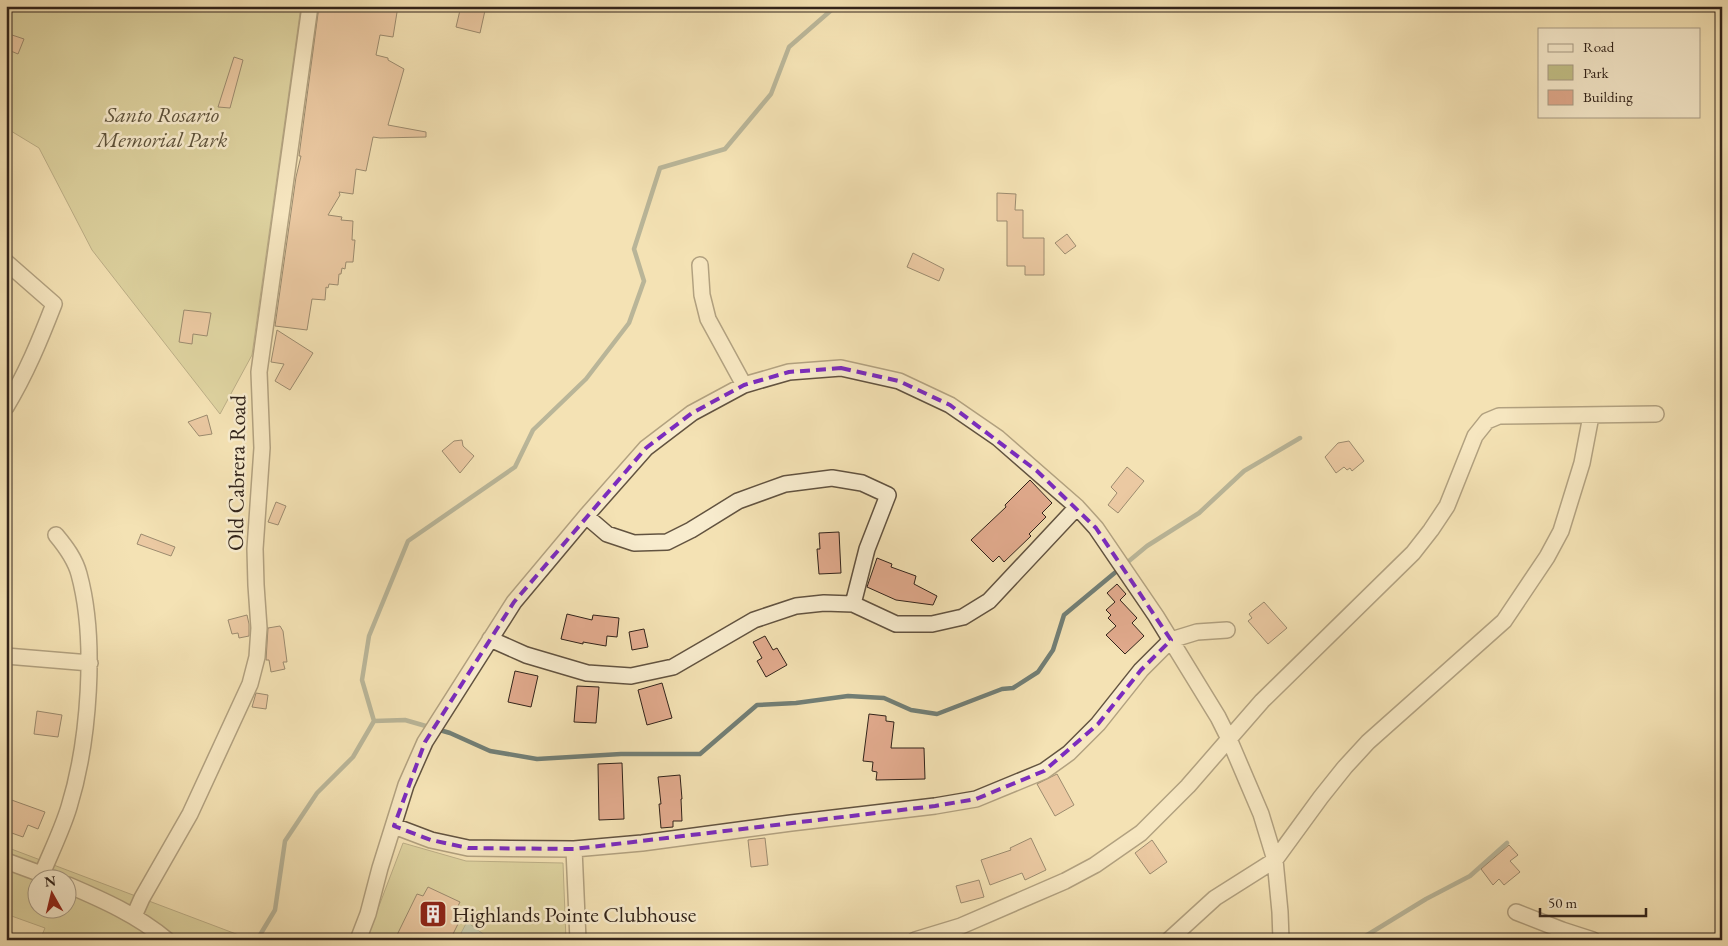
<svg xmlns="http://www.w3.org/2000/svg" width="1728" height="946" viewBox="0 0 1728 946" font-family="'EB Garamond',serif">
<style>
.green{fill:#c3c188;stroke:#7a7251;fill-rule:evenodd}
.water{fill:#9dbdb3;stroke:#727f76}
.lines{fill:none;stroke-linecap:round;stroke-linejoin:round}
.stream{stroke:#727f76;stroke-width:4.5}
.building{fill:#e1aa8d;stroke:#31231a}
.minor-casing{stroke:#625340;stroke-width:18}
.minor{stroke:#f8ecce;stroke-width:15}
.marked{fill:none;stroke:#7b2cbf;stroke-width:4;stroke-dasharray:10 6;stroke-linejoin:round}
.labels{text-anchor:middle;stroke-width:5;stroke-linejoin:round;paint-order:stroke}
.park-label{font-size:22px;font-style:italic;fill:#5d523b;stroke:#f8ecce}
.street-label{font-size:22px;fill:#31231a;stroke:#f8ecce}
.poi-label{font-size:22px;fill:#31231a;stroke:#f8ecce;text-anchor:start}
</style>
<rect width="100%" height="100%" fill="#f4e2b4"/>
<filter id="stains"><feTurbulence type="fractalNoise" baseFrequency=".004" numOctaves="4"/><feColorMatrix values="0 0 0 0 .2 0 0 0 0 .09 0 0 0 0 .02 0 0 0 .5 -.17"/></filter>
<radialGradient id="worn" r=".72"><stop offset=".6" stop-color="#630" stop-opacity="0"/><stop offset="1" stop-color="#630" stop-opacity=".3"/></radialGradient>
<path class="green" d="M 6,6 L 301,6 L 252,355 L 220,414 L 92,250 L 39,148 L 6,128 Z
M 403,843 L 466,861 L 563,863 L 566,940 L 366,940 Z
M 6,847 L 252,940 L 40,940 L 45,928 L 6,914 ZM 38,878 L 68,878 L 68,908 L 38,908 Z"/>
<path class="water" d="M 467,922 L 486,936 L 488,940 L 464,940 L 461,933 Z"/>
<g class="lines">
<path class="stream" d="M 374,721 L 405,720 L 450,733 L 490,751 L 537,759 L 621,754 L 700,754 L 757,705 L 796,703 L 848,696 L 884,698 L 911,710 L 937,714 L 1002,689 L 1013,688 L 1038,672 L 1053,650 L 1064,615 L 1147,546 L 1199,513 L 1244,471 L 1300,438
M 257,940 L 275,910 L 285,841 L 317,793 L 353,757 L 374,721 L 362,680 L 369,636 L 408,541 L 515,467 L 533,430 L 586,379 L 629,323 L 644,281 L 634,249 L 660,168 L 725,149 L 771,94 L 789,47 L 836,6
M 1359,940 L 1426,899 L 1470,876 L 1507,843"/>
</g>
<path class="building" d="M 319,6 L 398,6 L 393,37 L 380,35 L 376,55 L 388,58 L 388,60 L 404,69 L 388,125 L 426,132 L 426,137 L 380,138 L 373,137 L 366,171 L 356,169 L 353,194 L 339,192 L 340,195 L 328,215 L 342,217 L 341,220 L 353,221 L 352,240 L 355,240 L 353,262 L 346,262 L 345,269 L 342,268 L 341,274 L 339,274 L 338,285 L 329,284 L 328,288 L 326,287 L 325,300 L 312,299 L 307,330 L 275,326 L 296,177 L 301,156 L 299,156 Z
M 461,6 L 486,6 L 480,33 L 456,27 Z
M 6,33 L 24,39 L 18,54 L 6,49 Z
M 234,57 L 243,60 L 230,108 L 218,107 Z
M 997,193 L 1016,194 L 1015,210 L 1023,210 L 1023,238 L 1044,238 L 1044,275 L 1025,275 L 1025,266 L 1007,266 L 1007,221 L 997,221 Z
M 1067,234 L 1076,246 L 1065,254 L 1055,243 Z
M 913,253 L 944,269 L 939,281 L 907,267 Z
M 184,310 L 211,313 L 207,336 L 193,334 L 192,344 L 179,342 Z
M 277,330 L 313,353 L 290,390 L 275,381 L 284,364 L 271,362 Z
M 207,415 L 212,434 L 199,436 L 188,422 Z
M 462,440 L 463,446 L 474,456 L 460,473 L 442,451 L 454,441 Z
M 1349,441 L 1364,461 L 1352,471 L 1350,468 L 1347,470 L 1344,467 L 1336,473 L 1325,457 L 1338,443 Z
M 1127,467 L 1144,481 L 1118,513 L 1108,505 L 1117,493 L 1111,487 Z
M 1030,480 L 1052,503 L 1042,513 L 1046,517 L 1029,534 L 1031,536 L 1004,562 L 999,556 L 993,562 L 971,540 L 1006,507 L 1005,505 Z
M 276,502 L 286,506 L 278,525 L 268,522 Z
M 839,532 L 841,573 L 819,574 L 817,549 L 820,549 L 819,533 Z
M 141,534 L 175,547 L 171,556 L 137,544 Z
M 877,558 L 892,564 L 891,567 L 916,576 L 914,584 L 937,596 L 933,605 L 896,600 L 867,587 Z
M 1117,584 L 1126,594 L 1120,600 L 1137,618 L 1132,623 L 1144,636 L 1125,654 L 1106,635 L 1116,626 L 1108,618 L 1111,615 L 1106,610 L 1115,602 L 1107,593 Z
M 1264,602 L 1287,628 L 1268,644 L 1248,621 L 1252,618 L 1249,614 Z
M 567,614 L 592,620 L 593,615 L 619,618 L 617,637 L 607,636 L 606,646 L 583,642 L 583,644 L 561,639 Z
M 247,615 L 249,624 L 249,636 L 239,638 L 238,633 L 232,634 L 228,620 Z
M 280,626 L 283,631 L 287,662 L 283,662 L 285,669 L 271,672 L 269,660 L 266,660 L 268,628 Z
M 644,629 L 648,647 L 632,650 L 629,632 Z
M 765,636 L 773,650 L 777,648 L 787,665 L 766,677 L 757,661 L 762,658 L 753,642 Z
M 515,671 L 538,676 L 531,707 L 508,702 Z
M 662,683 L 672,718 L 647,725 L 638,690 Z
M 577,686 L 599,687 L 596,723 L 574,722 Z
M 256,693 L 268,695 L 266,709 L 252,707 Z
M 37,711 L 62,715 L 58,737 L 34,734 Z
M 869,714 L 886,716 L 886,721 L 894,722 L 891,748 L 924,748 L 925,779 L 876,780 L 877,772 L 872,771 L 873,762 L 863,761 Z
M 622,763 L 624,819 L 599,820 L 598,764 Z
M 1057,774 L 1074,805 L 1055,816 L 1037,784 Z
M 680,775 L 682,799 L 681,799 L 682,821 L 673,821 L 673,827 L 661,828 L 659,804 L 661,804 L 658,777 Z
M 6,798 L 45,812 L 38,829 L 28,825 L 23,837 L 6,831 Z
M 765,838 L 768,865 L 751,867 L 748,840 Z
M 1031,838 L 1046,870 L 1025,880 L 1022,873 L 990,885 L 981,860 L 1011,850 L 1010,848 Z
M 1152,840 L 1167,862 L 1150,874 L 1135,853 Z
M 1509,845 L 1518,855 L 1510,861 L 1520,872 L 1504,885 L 1499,879 L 1493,885 L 1481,869 Z
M 979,880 L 984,897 L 961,903 L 956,886 Z
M 428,887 L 460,902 L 455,912 L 462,916 L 450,940 L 406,940 L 397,935 L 417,894 L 423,896 Z"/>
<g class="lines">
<defs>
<path id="minor" d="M 6,262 L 54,304 C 40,340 26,374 6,407
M 700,265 L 702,295 L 708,319 L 744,385
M 586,516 L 607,534 L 634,543 L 667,542 L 691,530 L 738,501 L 785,484 L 832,478 L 862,483 L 888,495 L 867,549 L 853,604
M 490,639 L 526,655 L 587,673 L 631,676 L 673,667 L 754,620 L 796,606 L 824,603 L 853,604 L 896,624 L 932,624 L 963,617 L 989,601 L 1077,507
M 6,656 L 90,663
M 394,826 L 431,840 L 468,848 L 574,849 L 642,843 L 791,823 L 935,806 L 976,799 L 1044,771 L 1069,753 L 1098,724 L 1141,670 L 1171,640 L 1197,632 L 1227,630
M 574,849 L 578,940
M 6,861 L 52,878
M 42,874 C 51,852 62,830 69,807 C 89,742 97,640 79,574 C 75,559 66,547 56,535
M 68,885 C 103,900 137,915 167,940
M 1516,912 L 1562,930 L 1593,940
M 134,916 L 142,898 L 190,814 L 250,684 L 257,657 L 259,628 L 256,585 L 255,549 L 262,448 L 259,372 L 310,6
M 358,940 L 368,914 L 380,868 L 406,785 L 425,742 L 514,602 L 586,516 L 646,448 L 692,413 L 744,385 L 789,372 L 841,368 L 899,381 L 950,405 L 998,438 L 1077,507 L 1096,528 L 1156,616 L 1218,717 L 1229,739 L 1261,814 L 1275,860 L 1280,912 L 1281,940
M 915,940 L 961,926 L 1065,881 L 1095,865 L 1141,833 L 1188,786 L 1262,701 L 1413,553 L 1431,530 L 1447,506 L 1475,436 L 1487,421 L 1499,416 L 1656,414
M 1169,940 L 1215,898 L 1275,860 L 1321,797 L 1345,767 L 1368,742 L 1504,621 L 1547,557 L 1561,531 L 1582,463 L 1591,416"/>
</defs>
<use href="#minor" class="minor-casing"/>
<use href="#minor" class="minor"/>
</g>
<path d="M0 0H1728V946H0ZM 841,368 L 899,381 L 950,405 L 1037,471 L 1096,528 L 1171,640 L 1141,670 L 1098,724 L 1044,771 L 976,799 L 935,806 L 574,849 L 468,848 L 431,840 L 394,826 L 425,742 L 514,602 L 646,448 L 692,413 L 744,385 L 789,372 Z" fill="#f4e2b4" fill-opacity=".55" fill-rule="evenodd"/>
<path class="marked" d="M 841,368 L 899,381 L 950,405 L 1037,471 L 1096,528 L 1171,640 L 1141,670 L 1098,724 L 1044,771 L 976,799 L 935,806 L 574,849 L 468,848 L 431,840 L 394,826 L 425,742 L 514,602 L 646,448 L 692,413 L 744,385 L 789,372 Z"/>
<defs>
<symbol id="building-square" viewBox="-11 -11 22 22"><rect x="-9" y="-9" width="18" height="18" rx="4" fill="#8f2418" stroke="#f8ecce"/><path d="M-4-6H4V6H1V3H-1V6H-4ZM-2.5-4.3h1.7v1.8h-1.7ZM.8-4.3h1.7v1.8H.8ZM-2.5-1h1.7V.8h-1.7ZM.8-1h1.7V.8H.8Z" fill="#fff"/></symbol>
</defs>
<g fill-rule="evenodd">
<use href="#building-square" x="417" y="898" width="32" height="32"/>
</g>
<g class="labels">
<g class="park-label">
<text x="162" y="122">Santo Rosario<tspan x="162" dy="25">Memorial Park</tspan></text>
</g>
<g class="street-label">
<text transform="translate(236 473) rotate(-89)" y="8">Old Cabrera Road</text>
</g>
<g class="poi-label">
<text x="452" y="922">Highlands Pointe Clubhouse</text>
</g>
</g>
<rect width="1728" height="946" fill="none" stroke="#f4e2b4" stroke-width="25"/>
<rect x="8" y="8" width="1713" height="931" fill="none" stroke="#31231a" stroke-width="2.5"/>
<rect x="12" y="12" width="1703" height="921" fill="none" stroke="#31231a"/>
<rect x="1538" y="28" width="162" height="90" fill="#f8ecce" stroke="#a89c86"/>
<rect x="1548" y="44" width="25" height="8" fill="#f8ecce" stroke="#a89c86"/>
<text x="1583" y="52" font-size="15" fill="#31231a">Road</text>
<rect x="1548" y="65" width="25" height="15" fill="#c3c188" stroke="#a89c86"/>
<text x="1583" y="78" font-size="15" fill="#31231a">Park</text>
<rect x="1548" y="90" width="25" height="15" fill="#e1aa8d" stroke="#a89c86"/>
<text x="1583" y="102" font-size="15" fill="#31231a">Building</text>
<g transform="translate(52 894) rotate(352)"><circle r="24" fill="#f8ecce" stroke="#a89c86"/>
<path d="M0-4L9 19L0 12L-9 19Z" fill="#8f2418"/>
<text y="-8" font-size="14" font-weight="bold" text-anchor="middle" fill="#31231a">N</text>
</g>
<path d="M1540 908v8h106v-8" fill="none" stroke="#31231a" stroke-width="2.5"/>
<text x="1548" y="908" font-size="15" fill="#31231a" stroke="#f8ecce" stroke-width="4" paint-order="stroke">50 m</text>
<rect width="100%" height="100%" filter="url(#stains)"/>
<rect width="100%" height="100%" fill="url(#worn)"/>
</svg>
